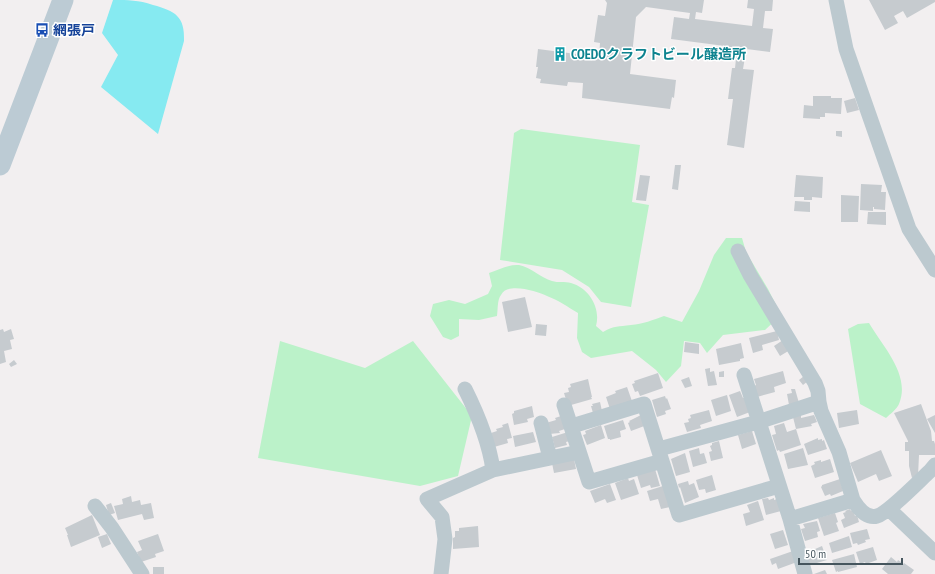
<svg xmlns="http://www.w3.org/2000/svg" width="935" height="574" viewBox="0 0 935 574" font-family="'PT Sans Narrow','Noto Sans JP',sans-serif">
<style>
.green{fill:#bbf2c9}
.water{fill:#86eaf1}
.building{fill:#c6cbcf}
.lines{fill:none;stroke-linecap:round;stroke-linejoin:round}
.minor{stroke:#bcc9cf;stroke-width:15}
.secondary{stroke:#bccbd4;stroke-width:21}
.labels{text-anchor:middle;stroke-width:3;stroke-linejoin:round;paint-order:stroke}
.transit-label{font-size:14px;font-weight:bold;fill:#164399;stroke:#fff;text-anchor:start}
.culture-label{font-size:14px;font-weight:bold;fill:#0d838f;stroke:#fff;text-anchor:start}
</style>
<rect width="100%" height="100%" fill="#f2eff0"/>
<path class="green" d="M 521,129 L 640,145 L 632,202 L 649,205 L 631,307 L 601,302 L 589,287 L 562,270 L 500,260 L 514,133 Z
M 726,238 L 742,238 L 746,252 L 768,289 L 781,315 L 765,330 L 723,335 L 707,353 L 700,343 L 684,341 L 681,366 L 666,382 L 656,370 L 632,351 L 591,358 L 582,352 L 577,338 L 578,313 C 568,307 558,300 547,296 C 537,291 507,282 501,295 C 497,300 498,310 497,316 L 479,320 L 459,319 L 459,336 L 451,340 L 443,337 L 430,316 L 433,304 L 449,300 L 465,304 L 488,294 L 492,286 L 489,273 C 498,270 509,264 519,265 C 531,267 541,278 552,281 C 558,283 565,281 571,283 C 589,288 601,308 596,326 L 603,332 C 615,325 618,327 631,325 C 643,324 653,320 664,316 L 682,322 L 699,291 L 714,255 Z
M 869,323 C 883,347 911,375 899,404 C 897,409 890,414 886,418 L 860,404 L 848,329 L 858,324 Z
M 280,341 L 365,368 L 413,341 L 472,416 L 458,476 L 420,486 L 258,458 Z"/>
<path class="water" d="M 113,0 C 129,0 138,0 153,5 C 175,11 185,16 184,41 L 158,134 L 101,87 L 118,55 L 102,33 Z"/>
<path class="building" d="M 605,0 L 704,0 L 702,13 L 696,12 L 695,19 L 752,26 L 754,9 L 747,8 L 748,0 L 773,0 L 772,11 L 765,11 L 763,28 L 773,29 L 770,52 L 731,47 L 730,49 L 746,51 L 743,69 L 754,70 L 744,148 L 727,145 L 733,99 L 728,99 L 732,68 L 735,68 L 736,59 L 722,57 L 723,48 L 725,46 L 671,39 L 674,17 L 689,19 L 690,13 L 646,7 L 636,17 L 630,74 L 676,80 L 674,98 L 672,97 L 670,109 L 582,98 L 583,83 L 568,82 L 567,86 L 540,83 L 541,79 L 536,78 L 538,67 L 536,67 L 538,49 L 599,57 L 600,43 L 594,42 L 598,15 L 605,16 L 607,3 Z
M 869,0 L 935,0 L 935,2 L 907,18 L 903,11 L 894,16 L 898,23 L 885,30 Z
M 813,96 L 831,96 L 831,98 L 842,98 L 841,114 L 825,113 L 825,117 L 820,117 L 820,119 L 803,118 L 804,105 L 813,106 Z
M 855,98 L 859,110 L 847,113 L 844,101 Z
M 836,131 L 842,131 L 842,137 L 836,136 Z
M 675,165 L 681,165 L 678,190 L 672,189 Z
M 640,175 L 650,176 L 646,201 L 636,200 Z
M 796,175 L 823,177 L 822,198 L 812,197 L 812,200 L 804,200 L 804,197 L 794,197 Z
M 861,184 L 882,185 L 881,192 L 886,192 L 885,210 L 874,209 L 874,207 L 873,207 L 873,211 L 860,210 Z
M 841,195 L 859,196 L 858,222 L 841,222 Z
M 795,201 L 810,202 L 810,212 L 794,211 Z
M 868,212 L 886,212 L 886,225 L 867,224 Z
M 525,297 L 532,327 L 508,332 L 502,302 Z
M 536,324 L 547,325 L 546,336 L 535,335 Z
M 3,329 L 4,332 L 11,329 L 14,339 L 10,340 L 12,349 L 4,351 L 6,362 L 0,364 L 0,330 Z
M 777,331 L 779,340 L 762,345 L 763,350 L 753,353 L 749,338 Z
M 783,340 L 790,350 L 780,356 L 774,346 Z
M 685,342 L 699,344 L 699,354 L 684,352 Z
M 741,343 L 744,358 L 740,359 L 740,361 L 719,365 L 716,349 Z
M 14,360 L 17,364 L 11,367 L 9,364 Z
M 710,368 L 710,372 L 714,371 L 717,385 L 708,386 L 705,369 Z
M 724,371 L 724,377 L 719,377 L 719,372 Z
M 783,371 L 786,383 L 774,387 L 775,392 L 757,397 L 754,386 L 756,385 L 754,379 Z
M 658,373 L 663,388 L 640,396 L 638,391 L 635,392 L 632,384 L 635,383 L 634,381 Z
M 804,376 L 808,381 L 803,385 L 799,380 Z
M 689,377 L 692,386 L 685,388 L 681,380 Z
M 588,379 L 592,397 L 591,397 L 592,399 L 571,405 L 567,403 L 564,393 L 569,392 L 568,388 L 571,387 L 570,384 Z
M 627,387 L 633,404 L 610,409 L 606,397 L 616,393 L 615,391 Z
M 791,389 L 795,389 L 799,403 L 789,405 L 787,394 L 792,393 Z
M 740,391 L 743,398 L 747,397 L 750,412 L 737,417 L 729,395 Z
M 727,395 L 731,411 L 716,416 L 711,400 Z
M 665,396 L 666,399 L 667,398 L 671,409 L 665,411 L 666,414 L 657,417 L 652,400 Z
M 600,402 L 602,411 L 593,413 L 591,406 L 593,406 L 592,404 Z
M 921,404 L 931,431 L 932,441 L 934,441 L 935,444 L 935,455 L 919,455 L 918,476 L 912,478 L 909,466 L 909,451 L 905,451 L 905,442 L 908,442 L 908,441 L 894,413 Z
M 532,406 L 534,417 L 527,419 L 528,422 L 514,425 L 512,414 L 514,413 L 514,411 Z
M 709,410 L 712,421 L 700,425 L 701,428 L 687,432 L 684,423 L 689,422 L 688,419 L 691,418 L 690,415 Z
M 857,410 L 859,424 L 839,428 L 837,413 Z
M 643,414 L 647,425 L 631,431 L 628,423 L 630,422 L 629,421 Z
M 801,415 L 801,418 L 814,415 L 817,422 L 811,424 L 812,426 L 796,429 L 793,417 Z
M 935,415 L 935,433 L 927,419 Z
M 561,416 L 565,429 L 559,431 L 560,433 L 549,434 L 546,423 L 556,420 L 555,418 Z
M 623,420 L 626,429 L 620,431 L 621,437 L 610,440 L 610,439 L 608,439 L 604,426 Z
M 508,423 L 512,438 L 507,439 L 508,443 L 494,447 L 491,433 L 497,431 L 496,429 L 503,427 L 502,425 Z
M 784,423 L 787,432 L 796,429 L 801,445 L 780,452 L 779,450 L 777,451 L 772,435 L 776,434 L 774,426 Z
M 601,425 L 605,438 L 587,445 L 583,435 L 586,434 L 585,431 Z
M 752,431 L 756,444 L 742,449 L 738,435 Z
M 533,432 L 536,442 L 515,447 L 513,436 Z
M 568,432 L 570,441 L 566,442 L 567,445 L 555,448 L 552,437 Z
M 818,438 L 818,440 L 822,439 L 822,441 L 824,440 L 827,449 L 808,455 L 804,444 Z
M 719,441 L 723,458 L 711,461 L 709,452 L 712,451 L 710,446 L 712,445 L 712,443 Z
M 699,448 L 700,454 L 704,453 L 707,463 L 693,467 L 689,451 Z
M 803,448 L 808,465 L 788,469 L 784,454 Z
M 881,450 L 892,476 L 879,481 L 876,474 L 858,482 L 850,463 Z
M 685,453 L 690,472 L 676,476 L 671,459 Z
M 574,459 L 576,469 L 554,473 L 552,463 Z
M 830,459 L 834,472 L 815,478 L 811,466 L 815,464 L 814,462 L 821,460 L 821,462 Z
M 655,469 L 660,486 L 651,488 L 650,485 L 641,488 L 637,475 Z
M 712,475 L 716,490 L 706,493 L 705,489 L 699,490 L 696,480 Z
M 628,478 L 629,481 L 634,479 L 639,494 L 621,500 L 615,483 Z
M 840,479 L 843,491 L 831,496 L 830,494 L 825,496 L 821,487 L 822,486 L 822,485 Z
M 688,481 L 689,485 L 694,483 L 699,497 L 685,503 L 680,487 L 679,488 L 678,484 Z
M 610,484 L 616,500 L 607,503 L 605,499 L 595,503 L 590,491 Z
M 663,486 L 670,507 L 661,509 L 658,499 L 650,501 L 647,491 Z
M 131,496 L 132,502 L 140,500 L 141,505 L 151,503 L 154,518 L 144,520 L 142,514 L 118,520 L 114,506 L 123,504 L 122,499 Z
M 768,498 L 769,500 L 774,498 L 774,500 L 777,499 L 781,511 L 766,515 L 762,499 Z
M 758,501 L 764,520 L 746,526 L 743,514 L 750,512 L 747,505 Z
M 111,503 L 115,513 L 109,515 L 106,505 Z
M 850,509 L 851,511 L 853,510 L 855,516 L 857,515 L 859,522 L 844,528 L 841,520 L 845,518 L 843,513 L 846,512 L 845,511 Z
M 835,513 L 838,522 L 836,523 L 839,531 L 824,536 L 818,518 Z
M 92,515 L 100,535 L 71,547 L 67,535 L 68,535 L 65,528 Z
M 817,521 L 820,531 L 817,532 L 818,537 L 805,541 L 801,529 L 805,528 L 803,524 Z
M 478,526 L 479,547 L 453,549 L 453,538 L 455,537 L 455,531 L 459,531 L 459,528 Z
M 867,529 L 870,539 L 865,540 L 866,542 L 858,545 L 857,543 L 853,544 L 850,533 Z
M 783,530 L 788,545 L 775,549 L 770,534 Z
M 107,534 L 111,544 L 102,548 L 98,537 Z
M 158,534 L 164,551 L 155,554 L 156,557 L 141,562 L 137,552 L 142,550 L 138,541 Z
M 849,536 L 852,547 L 832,553 L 829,543 Z
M 822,546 L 827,560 L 810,565 L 806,553 Z
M 873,547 L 877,560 L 866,564 L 865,562 L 860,564 L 856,552 Z
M 793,551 L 797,562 L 778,569 L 776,563 L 772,565 L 770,559 Z
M 854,554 L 857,567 L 838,572 L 838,571 L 836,572 L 832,560 Z
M 891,557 L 897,562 L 898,560 L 904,564 L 904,563 L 914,570 L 911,574 L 888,574 L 882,569 Z
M 153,567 L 164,567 L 164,574 L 153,574 Z
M 825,570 L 827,574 L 814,574 Z"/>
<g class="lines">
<path class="minor" d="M 836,0 L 846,49 L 909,229 L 935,270
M 738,251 L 750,275 L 815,383 L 818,391 L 819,402 L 821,411 L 839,452 L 853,500 C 858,508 867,519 877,516 C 888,513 920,480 930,471 L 935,465
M 744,375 L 790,519 L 805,574
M 465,389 C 478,415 489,441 493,470
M 564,405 L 589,482 L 662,461
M 541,423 L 550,458
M 572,426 L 644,404 L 679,515 L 779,486
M 659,449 L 758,422 L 819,402
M 95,506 L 112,528 L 142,574
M 889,509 L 935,553
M 790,519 L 853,500
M 441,574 L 445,539 L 442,517 L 427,499 L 493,470 L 579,452"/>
<path class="secondary" d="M 0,165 L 63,0"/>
</g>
<defs>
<symbol id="bus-bare" viewBox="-9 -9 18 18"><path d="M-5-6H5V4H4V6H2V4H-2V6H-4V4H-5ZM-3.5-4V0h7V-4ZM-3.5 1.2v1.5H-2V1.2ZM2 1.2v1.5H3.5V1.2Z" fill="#1a4fb4" stroke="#fff" stroke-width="2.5" paint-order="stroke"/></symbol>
<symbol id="building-bare" viewBox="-9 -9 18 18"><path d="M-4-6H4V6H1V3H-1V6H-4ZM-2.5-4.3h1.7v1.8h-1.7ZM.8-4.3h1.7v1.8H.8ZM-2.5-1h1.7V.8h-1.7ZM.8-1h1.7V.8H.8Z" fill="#0f9aa8" stroke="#fff" stroke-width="2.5" paint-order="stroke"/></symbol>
</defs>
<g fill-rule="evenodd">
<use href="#bus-bare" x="32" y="20" width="20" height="20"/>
<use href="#building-bare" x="550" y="44" width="20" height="20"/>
</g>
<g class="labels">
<g class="transit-label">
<text x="53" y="35">網張戸</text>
</g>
<g class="culture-label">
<text x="571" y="59">COEDOクラフトビール醸造所</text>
</g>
</g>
<path d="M799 558v6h103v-6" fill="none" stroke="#46565e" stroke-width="2"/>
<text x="805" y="558" font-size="12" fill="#46565e" stroke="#ffffff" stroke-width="3" paint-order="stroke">50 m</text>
</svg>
